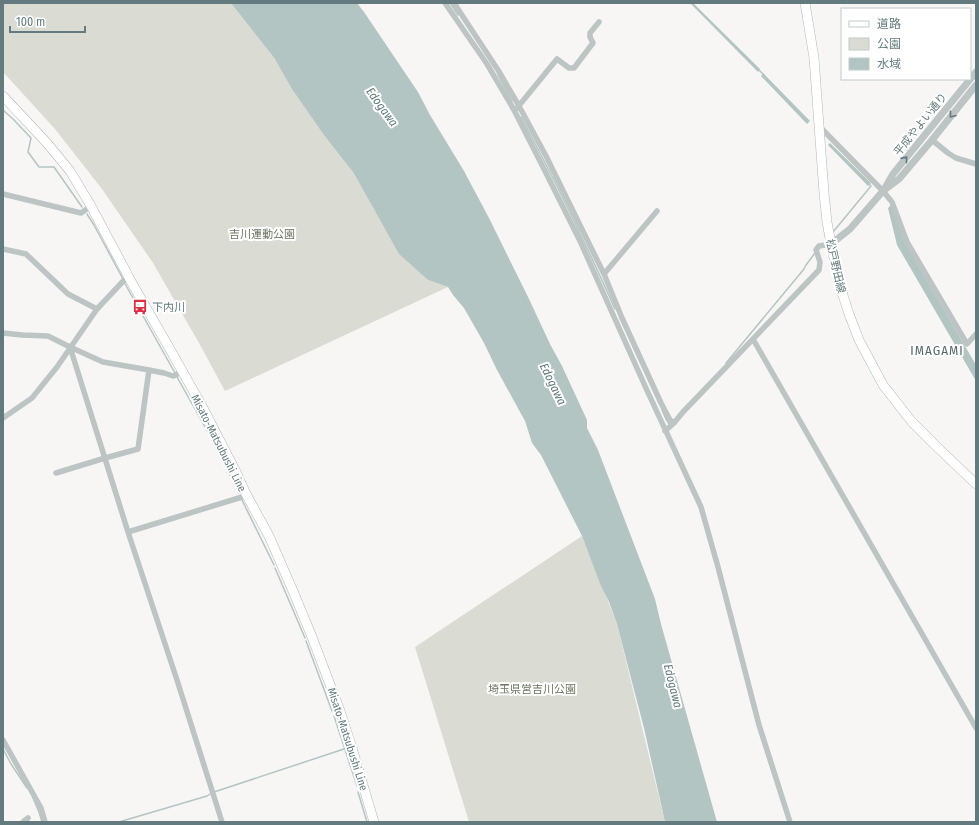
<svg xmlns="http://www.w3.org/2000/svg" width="979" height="825" viewBox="0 0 979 825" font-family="'Fira Sans Condensed','Noto Sans JP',sans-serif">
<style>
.green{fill:#dadcd4}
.water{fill:#b3c5c3}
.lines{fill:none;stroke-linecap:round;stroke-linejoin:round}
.stream{stroke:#b3c5c3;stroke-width:1.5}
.primary-casing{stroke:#b0b8b9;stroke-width:10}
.minor{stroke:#bcc4c4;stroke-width:5.5}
.tertiary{stroke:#bcc4c4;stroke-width:7}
.primary{stroke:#fff;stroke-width:9}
.oneway{stroke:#637b7e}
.labels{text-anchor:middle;stroke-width:4;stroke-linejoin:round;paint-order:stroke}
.street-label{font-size:11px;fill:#637b7e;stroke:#fff}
.park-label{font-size:11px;fill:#6d7662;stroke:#fff}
.poi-label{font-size:11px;fill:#637b7e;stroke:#fff;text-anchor:start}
.water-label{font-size:12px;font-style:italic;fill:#5e7977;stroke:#fff}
.quarter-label{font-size:13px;letter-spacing:1px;fill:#556869;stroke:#fff}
</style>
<rect width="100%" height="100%" fill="#f7f6f4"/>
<path class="green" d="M 3,3 L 232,3 L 275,59 L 353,172 L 385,229 L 428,280 L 448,287 L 225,391 L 199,343 L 153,263 L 102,189 L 55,129 L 3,72 Z
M 582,536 L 617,624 L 665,822 L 469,822 L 415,647 Z"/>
<path class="water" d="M 231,3 L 357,3 L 364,12 L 418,92 L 430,115 L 464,171 L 489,218 L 529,299 L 550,344 L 562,366 L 587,420 L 587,428 L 598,450 L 655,599 L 661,624 L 717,822 L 665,822 L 644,728 L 633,686 L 617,624 L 609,602 L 601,586 L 582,536 L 541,455 L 532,443 L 525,421 L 497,370 L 484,343 L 464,308 L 453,295 L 448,287 L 428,280 L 399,254 L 353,172 L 324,135 L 292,89 L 275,59 Z
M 690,3 L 693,3 L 760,69 L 758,72 Z
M 763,73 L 810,121 L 807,124 L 761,76 Z
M 830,143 L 871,183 L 868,186 L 828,145 Z
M 891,205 L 905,243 L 976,365 L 976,381 L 897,245 L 888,208 Z"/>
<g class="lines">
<path class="stream" d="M 450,3 L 458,15
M 758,69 L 764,75
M 498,75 L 512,101
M 3,110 L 14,120 L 31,138 L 28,152 L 39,167 L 54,167 L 82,207
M 521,117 C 555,180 586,244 615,309
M 87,214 L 94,225 L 123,279
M 833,232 L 871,186 L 869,184
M 124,282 L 175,373
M 726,363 L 804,269 L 806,265 L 815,253
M 177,377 L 209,434 L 239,493
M 662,410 L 666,419 L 669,424 L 670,424
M 241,498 L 274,565
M 275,568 L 305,638
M 306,641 L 332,711
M 334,716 L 357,786
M 3,749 L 11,764 L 27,788
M 214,792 L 344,749
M 358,792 L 367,822
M 33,798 L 39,812 L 42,822
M 119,822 L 207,796 L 210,794"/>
<defs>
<path id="primary" d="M 805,3 L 814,58 L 824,193 L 827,222 L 831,244 L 840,286 L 849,314 L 859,340 L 883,385 L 912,422 L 935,445 L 976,484
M 3,96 L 47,143 L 70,171 L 91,206 L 133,285 L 167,344 L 203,408 L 237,474 L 246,494 L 269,536 L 293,591 L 312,637 L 340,711 L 352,748 L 374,822"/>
</defs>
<use href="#primary" class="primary-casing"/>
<path class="minor" d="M 445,3 L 487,64 L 514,110 L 544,169 L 580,241 L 645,386 L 701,507 L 718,567 L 759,725 L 790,822
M 454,3 L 498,70 L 519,106 L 546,156 L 604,274 L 622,318 L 661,403 L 670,420 L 674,423
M 517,108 L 557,59 L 569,68 L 574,68 L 593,43 L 590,37 L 590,33 L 599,22
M 820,127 L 883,191 L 892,202 L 907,242 L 967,344 L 976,334
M 932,140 L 948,153 L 956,158 L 976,164
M 3,194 L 81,213 L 91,206
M 3,249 L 26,254 L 68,294 L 97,309
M 604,274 L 657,211
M 3,333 L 22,335 L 48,336 L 70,347 L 103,362 L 149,370 L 164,373 L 173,376 L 182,372
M 753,339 L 976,728
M 70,347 L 128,532 L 177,680 L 222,822
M 3,418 L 32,398 L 57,367 L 97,309 L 128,276
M 665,431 L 674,423 L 683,412 L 819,270 L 820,262 L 816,250 L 819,246 L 831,244
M 56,473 L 105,458 L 138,449 L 149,370
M 128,532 L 242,497 L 246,494
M 3,740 L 41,808 L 45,822
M 23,822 L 28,818"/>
<path class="tertiary" d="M 885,188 L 893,174 L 976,72
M 831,244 L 850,229 L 883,191 L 899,179 L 932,140 L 976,85"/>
<use href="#primary" class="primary"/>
</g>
<defs><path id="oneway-chevron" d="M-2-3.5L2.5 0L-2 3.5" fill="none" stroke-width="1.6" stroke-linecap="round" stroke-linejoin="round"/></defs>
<g class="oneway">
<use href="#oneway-chevron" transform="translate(952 115) rotate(128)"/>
<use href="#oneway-chevron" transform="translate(905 159) rotate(-51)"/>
</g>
<defs>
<symbol id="bus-bare" viewBox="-9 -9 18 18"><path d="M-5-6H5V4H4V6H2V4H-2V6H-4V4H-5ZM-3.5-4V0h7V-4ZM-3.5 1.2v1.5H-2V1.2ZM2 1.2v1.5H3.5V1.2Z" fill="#dc3043" stroke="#fff" stroke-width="2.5" paint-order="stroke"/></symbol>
</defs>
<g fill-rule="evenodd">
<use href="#bus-bare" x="129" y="296" width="22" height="22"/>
</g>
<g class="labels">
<g class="street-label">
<text transform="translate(920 124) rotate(-51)" y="4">平成やよい通り</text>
<text transform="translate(836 266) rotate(77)" y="4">松戸野田線</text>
<text transform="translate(219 443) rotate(63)" y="4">Misato-Matsubushi Line</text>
<text transform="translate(348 739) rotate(72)" y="4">Misato-Matsubushi Line</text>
</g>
<g class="park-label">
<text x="262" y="238">吉川運動公園</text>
<text x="532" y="693">埼玉県営吉川公園</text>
</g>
<g class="poi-label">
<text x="152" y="311">下内川</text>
</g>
<g class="water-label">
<text transform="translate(382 107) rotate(54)" y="4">Edogawa</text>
<text transform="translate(553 384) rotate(64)" y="4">Edogawa</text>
<text transform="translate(673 686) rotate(76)" y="4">Edogawa</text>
</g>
<g class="quarter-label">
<text x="937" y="355">IMAGAMI</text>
</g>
</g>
<rect width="979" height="825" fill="none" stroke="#637b7e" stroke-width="8"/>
<rect x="841" y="8" width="130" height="72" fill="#ffffff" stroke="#c1cacb"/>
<rect x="849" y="21" width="20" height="6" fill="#ffffff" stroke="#c1cacb"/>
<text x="877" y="28" font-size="12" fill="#637b7e">道路</text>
<rect x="849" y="38" width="20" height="12" fill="#dadcd4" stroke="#c1cacb"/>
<text x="877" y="48" font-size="12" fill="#637b7e">公園</text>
<rect x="849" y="58" width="20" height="12" fill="#b3c5c3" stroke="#c1cacb"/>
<text x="877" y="68" font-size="12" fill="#637b7e">水域</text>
<path d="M10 26v6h75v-6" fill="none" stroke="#637b7e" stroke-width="2"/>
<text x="16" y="26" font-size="12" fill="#637b7e" stroke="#ffffff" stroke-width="3" paint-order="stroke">100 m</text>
</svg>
